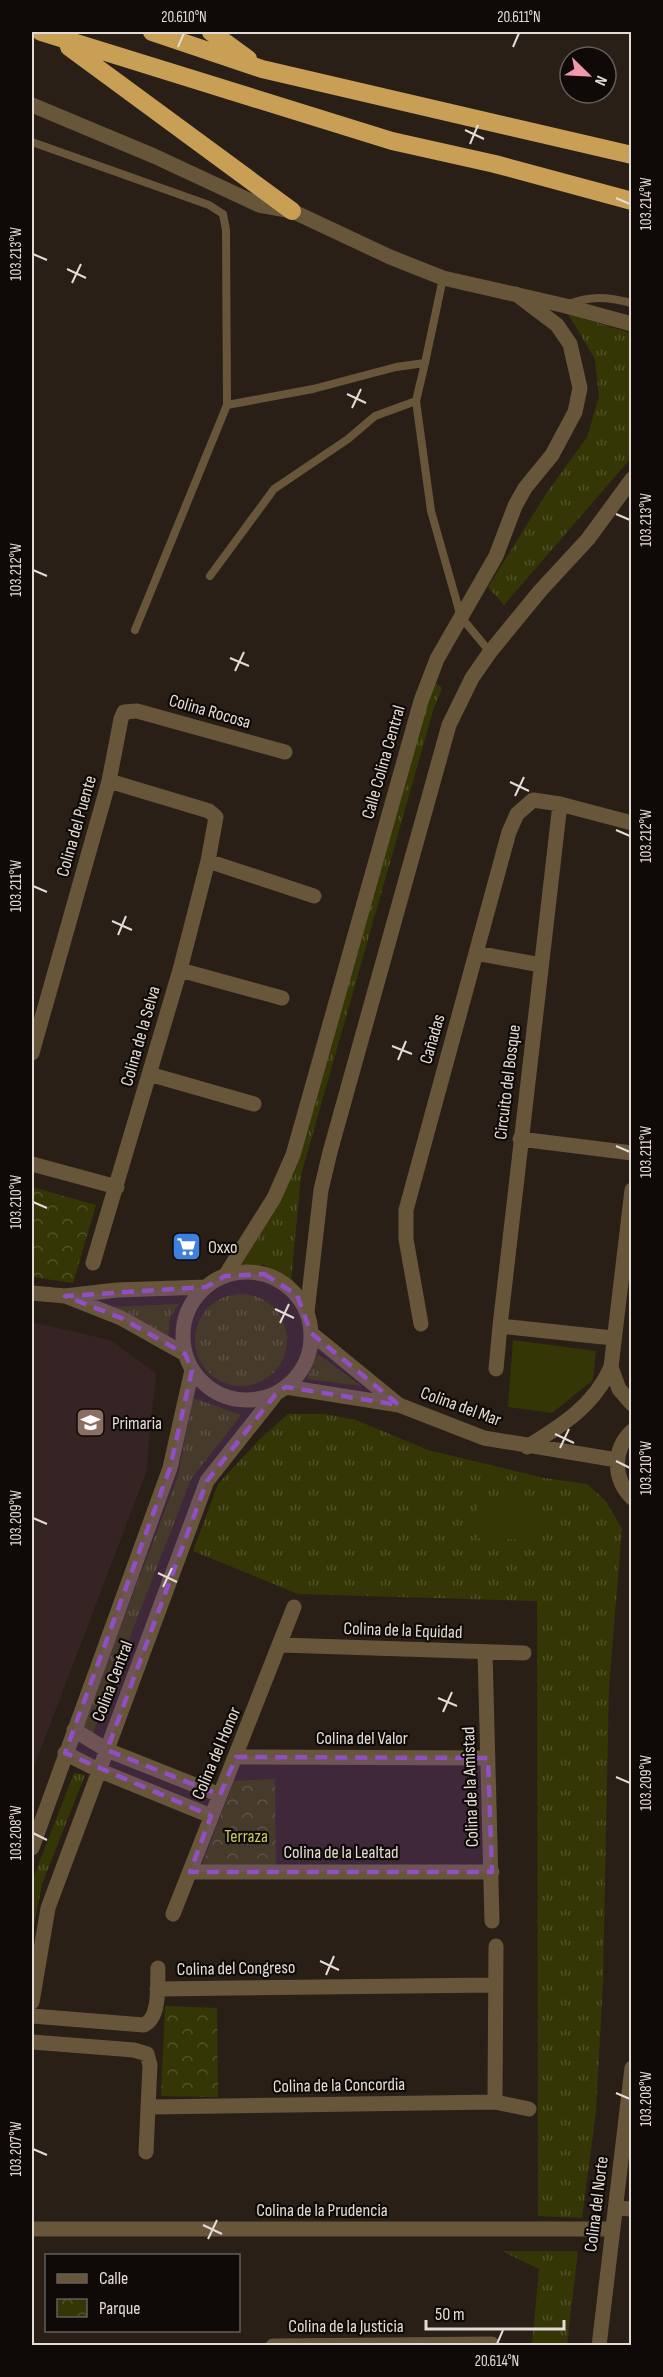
<svg xmlns="http://www.w3.org/2000/svg" width="663" height="2377" viewBox="0 0 663 2377" font-family="'Sofia Sans Condensed',sans-serif">
<style>
.education{fill:#362323}
.grass{fill:url(#grass-tufts)}
.park{fill:url(#park-crowns)}
.pitch{fill:#343606}
.lines{fill:none;stroke-linecap:round;stroke-linejoin:round}
.service{stroke:#67563a;stroke-width:8}
.minor{stroke:#67563a;stroke-width:15}
.motorway{stroke:#c89f54;stroke-width:18}
.marked{fill:#904fc4;fill-opacity:0.2;stroke:#904fc4;stroke-width:4.5;stroke-dasharray:12 8;stroke-linejoin:round}
.ticks{fill:none;stroke:#e3dcd6;stroke-width:2}
.labels{text-anchor:middle;stroke-width:4.5;stroke-linejoin:round;paint-order:stroke}
.street-label{font-size:18px;fill:#e3dcd6;stroke:#0f0a07}
.poi-label{font-size:18px;fill:#e3dcd6;stroke:#0f0a07;text-anchor:start}
.park-label{font-size:18px;fill:#c6cb5c;stroke:#0f0a07}
.neatline{fill:none;stroke:#e3dcd6;stroke-width:2}
.ticks-label{font-size:15px;text-anchor:middle;fill:#e3dcd6}
</style>
<defs>
<pattern id="grass-tufts" width="24" height="20" patternUnits="userSpaceOnUse" patternTransform="scale(1.5)"><rect width="24" height="20" fill="#343606"/><path d="M3 7l-1-3M5 7V3M7 7l1-3M15 17l-1-3M17 17v-4M19 17l1-3" fill="none" stroke="#51522a"/></pattern>
<pattern id="park-crowns" width="20" height="18" patternUnits="userSpaceOnUse" patternTransform="scale(1.5)"><rect width="20" height="18" fill="#343606"/><path d="M2 6a3 3 0 1 1 6 0M12 15a3 3 0 1 1 6 0" fill="none" stroke="#51522a"/></pattern>
</defs>
<rect width="100%" height="100%" fill="#2a1f17"/>
<path class="education" d="M 32,1322 L 110,1340 L 156,1373 L 146,1473 L 32,1772 Z"/>
<path class="grass" d="M 568,314 L 631,333 L 631,458 L 504,605 L 488,587 L 546,494 L 587,437 L 599,397 L 595,359 Z
M 433,681 L 442,688 L 433,711 L 301,1175 L 291,1282 L 264,1265 L 240,1266 L 291,1176 Z
M195 1340a46 46 0 1 1 92 0a46 46 0 1 1-92 0Z
M 179,1304 L 170,1317 L 168,1339 L 111,1307 Z
M 318,1354 L 361,1386 L 307,1379 Z
M 193,1398 L 241,1415 L 191,1479 L 92,1735 L 81,1731 L 178,1476 Z
M 288,1414 L 324,1414 L 356,1420 L 428,1450 L 544,1478 L 587,1484 L 606,1501 L 622,1529 L 609,1686 L 603,1980 L 596,2112 L 582,2218 L 538,2216 L 537,1601 L 298,1594 L 193,1551 L 218,1484 L 260,1439 Z
M 74,1773 L 85,1775 L 42,1884 L 32,1936 L 32,1881 Z
M 502,2251 L 578,2251 L 567,2345 L 532,2345 L 539,2269 Z"/>
<path class="park" d="M 32,1187 L 96,1205 L 73,1283 L 32,1277 Z
M 275,1779 L 276,1868 L 201,1867 L 234,1781 Z
M 165,2006 L 217,2008 L 218,2097 L 161,2096 Z"/>
<path class="pitch" d="M 513,1340 L 596,1351 L 593,1380 L 552,1413 L 508,1407 Z
M 543,1498 L 541,1540 L 477,1538 L 477,1499 Z"/>
<g class="lines">
<path class="service" d="M 32,142 L 209,205 L 223,214 L 226,230 L 227,405 L 135,630
M 567,305 C 590,295 608,297 632,303
M 425,363 L 416,401 L 431,511 L 461,617 L 490,652
M 227,405 L 313,389 L 396,367 L 425,363 L 443,278
M 210,576 L 274,489 L 348,439 L 375,416 L 416,401"/>
<path class="minor" d="M 32,105 L 154,156 L 259,205 L 292,211 L 390,257 L 443,278 L 566,306 L 632,324
M 560,804 L 500,1326 L 613,1338
M 208,861 L 314,896
M 476,953 L 541,965
M 180,970 L 282,998
M 32,1053 L 109,781 L 121,719 L 124,712 L 137,711 L 285,752
M 149,1074 L 254,1104
M 520,1139 L 632,1153
M 32,1164 L 117,1187
M 93,1263 L 180,970 L 208,861 L 216,817 L 209,811 L 109,781
M183 1336a64 64 0 1 1 128 0a64 64 0 1 1-128 0Z
M 225,1276 L 274,1198 L 293,1155 L 421,701 L 437,659 L 496,556 L 515,506 L 525,488 L 552,455 L 575,412 L 580,388 L 570,344 L 557,325 L 516,294
M 32,1293 L 65,1296 L 117,1290 L 206,1287
M 68,1297 L 121,1318 L 185,1354
M 307,1312 L 321,1190 L 330,1152 L 449,725 L 472,678 L 490,652 L 540,591 L 588,539 L 632,479
M 421,1324 L 406,1239 L 406,1210 L 509,832 L 517,814 L 533,800 L 560,804 L 632,823
M 311,1333 L 399,1405
M 611,1367 L 619,1389 L 632,1404
M 496,1369 L 500,1326
M 286,1387 L 399,1405 L 484,1438 L 617,1460
M 632,1431 C 612,1450 613,1479 632,1498
M 527,1447 C 561,1426 594,1406 611,1367 L 632,1190
M 281,1645 L 524,1653
M 485,1652 L 492,1921
M 74,1730 L 107,1750 L 220,1795
M 65,1753 L 98,1770 L 211,1816
M 236,1757 L 488,1758
M 32,1848 L 170,1468 L 192,1370
M 190,1872 L 492,1872
M 173,1914 L 294,1607
M 157,1989 L 495,1985
M 32,2002 L 48,1908 L 207,1481 L 275,1395
M 32,2016 L 144,2025 C 161,2017 157,1984 158,1968
M 32,2042 L 134,2050 L 147,2054 L 150,2065 L 146,2152
M 495,2102 L 496,1946
M 150,2107 L 495,2102 L 529,2109
M 616,2208 L 632,2209
M 32,2229 L 613,2229
M 273,2346 L 492,2344
M 599,2346 L 632,2068"/>
<path class="motorway" d="M 41,32 L 392,141 L 495,164 L 632,201
M 152,32 L 262,69 L 632,155
M 211,32 L 248,59
M 69,47 L 292,211"/>
</g>
<path class="marked" d="M 264,1274 L 297,1295 L 311,1333 L 399,1405 L 286,1387 L 275,1395 L 207,1481 L 107,1750 L 220,1795 L 236,1757 L 488,1758 L 492,1872 L 190,1872 L 211,1816 L 65,1753 L 170,1468 L 192,1370 L 185,1354 L 121,1318 L 65,1296 L 206,1287 L 225,1276 Z"/>
<path class="ticks" d="M 178,47 L 184,33M 513,47 L 519,33M 465,130 L 484,139M 470,144 L 478,125M 616,198 L 630,204M 33,254 L 47,260M 67,269 L 86,278M 72,283 L 81,264M 347,394 L 366,403M 352,408 L 361,389M 616,514 L 630,520M 33,570 L 47,576M 230,658 L 249,666M 235,671 L 244,652M 510,782 L 529,791M 515,796 L 524,777M 616,830 L 630,836M 33,886 L 47,892M 112,921 L 132,930M 118,935 L 126,916M 392,1046 L 412,1054M 398,1060 L 406,1041M 616,1146 L 630,1152M 33,1202 L 47,1208M 275,1309 L 294,1318M 280,1323 L 289,1304M 555,1434 L 574,1443M 560,1448 L 569,1429M 616,1461 L 630,1468M 33,1518 L 47,1524M 158,1573 L 177,1582M 163,1587 L 172,1568M 438,1698 L 457,1706M 443,1712 L 452,1692M 616,1777 L 630,1783M 33,1833 L 47,1840M 320,1961 L 339,1970M 326,1975 L 334,1956M 616,2093 L 630,2099M 33,2149 L 47,2155M 203,2225 L 222,2234M 208,2239 L 217,2220M 497,2344 L 503,2330"/>
<defs>
<symbol id="supermarket-square" viewBox="-11 -11 22 22"><rect x="-9" y="-9" width="18" height="18" rx="4" fill="#3f7fe0" stroke="#0f0a07"/><path d="M-6-5.5h2.5l.6 2H6L4.5 2H-2.5L-4.4-4H-6ZM-1.5 3.2a1.3 1.3 0 1 0 .1 0ZM3 3.2a1.3 1.3 0 1 0 .1 0Z" fill="#fff"/></symbol>
<symbol id="school-square" viewBox="-11 -11 22 22"><rect x="-9" y="-9" width="18" height="18" rx="4" fill="#8d6e63" stroke="#0f0a07"/><path d="M0-5L7-2L0 1L-7-2ZM-4 1L0 2.5L4 1V4Q0 6-4 4Z" fill="#fff"/></symbol>
</defs>
<g fill-rule="evenodd">
<use href="#supermarket-square" x="170" y="1230" width="33" height="33"/>
<use href="#school-square" x="74" y="1406" width="33" height="33"/>
</g>
<g class="labels">
<g class="street-label">
<text transform="translate(210 711) rotate(16)" y="6">Colina Rocosa</text>
<text transform="translate(383 762) rotate(-74)" y="6">Calle Colina Central</text>
<text transform="translate(76 826) rotate(-74)" y="6">Colina del Puente</text>
<text transform="translate(140 1036) rotate(-74)" y="6">Colina de la Selva</text>
<text transform="translate(432 1039) rotate(-74)" y="6">Cañadas</text>
<text transform="translate(507 1082) rotate(-83)" y="6">Circuito del Bosque</text>
<text transform="translate(461 1406) rotate(20)" y="6">Colina del Mar</text>
<text transform="translate(403 1630) rotate(2)" y="6">Colina de la Equidad</text>
<text transform="translate(112 1681) rotate(-69)" y="6">Colina Central</text>
<text x="362" y="1744">Colina del Valor</text>
<text transform="translate(216 1753) rotate(-67)" y="6">Colina del Honor</text>
<text transform="translate(470 1787) rotate(-92)" y="6">Colina de la Amistad</text>
<text x="341" y="1858">Colina de la Lealtad</text>
<text transform="translate(236 1968) rotate(-1)" y="6">Colina del Congreso</text>
<text transform="translate(339 2085) rotate(-1)" y="6">Colina de la Concordia</text>
<text transform="translate(596 2204) rotate(-83)" y="6">Colina del Norte</text>
<text x="322" y="2216">Colina de la Prudencia</text>
<text x="346" y="2332">Colina de la Justicia</text>
</g>
<g class="poi-label">
<text x="208" y="1253">Oxxo</text>
<text x="112" y="1429">Primaria</text>
</g>
<g class="park-label">
<text x="246" y="1842">Terraza</text>
</g>
</g>
<rect width="663" height="2377" fill="none" stroke="#0f0a07" stroke-width="66"/>
<rect x="45" y="2254" width="195" height="78" fill="#0f0a07" stroke="#645e5a" stroke-width="1.5"/>
<rect x="57" y="2274" width="30" height="9" fill="#67563a" stroke="#645e5a" stroke-width="1.5"/>
<text x="99" y="2284" font-size="18" fill="#e3dcd6">Calle</text>
<rect x="57" y="2299" width="30" height="18" fill="url(#park-crowns)" stroke="#645e5a" stroke-width="1.5"/>
<text x="99" y="2314" font-size="18" fill="#e3dcd6">Parque</text>
<g transform="translate(588 75) rotate(114)"><circle r="28" fill="#0f0a07" stroke="#645e5a" stroke-width="1.5"/>
<path d="M0-4.5L10 22L0 15L-10 22Z" fill="#f29aad"/>
<text y="-9" font-size="16" font-weight="bold" text-anchor="middle" fill="#e3dcd6">N</text>
</g>
<path d="M426 2320v9h138v-9" fill="none" stroke="#e3dcd6" stroke-width="3"/>
<text x="435" y="2320" font-size="18" fill="#e3dcd6" stroke="#0f0a07" stroke-width="4.5" paint-order="stroke">50 m</text>
<rect x="33" y="33" width="597" height="2311" class="neatline"/>
<g class="ticks-label">
<text x="184" y="22">20.610°N</text>
<text x="519" y="22">20.611°N</text>
<text transform="translate(646 204) rotate(-90)" y="5">103.214°W</text>
<text transform="translate(16 254) rotate(-90)" y="5">103.213°W</text>
<text transform="translate(646 520) rotate(-90)" y="5">103.213°W</text>
<text transform="translate(16 570) rotate(-90)" y="5">103.212°W</text>
<text transform="translate(646 836) rotate(-90)" y="5">103.212°W</text>
<text transform="translate(16 886) rotate(-90)" y="5">103.211°W</text>
<text transform="translate(646 1152) rotate(-90)" y="5">103.211°W</text>
<text transform="translate(16 1202) rotate(-90)" y="5">103.210°W</text>
<text transform="translate(646 1468) rotate(-90)" y="5">103.210°W</text>
<text transform="translate(16 1518) rotate(-90)" y="5">103.209°W</text>
<text transform="translate(646 1783) rotate(-90)" y="5">103.209°W</text>
<text transform="translate(16 1833) rotate(-90)" y="5">103.208°W</text>
<text transform="translate(646 2099) rotate(-90)" y="5">103.208°W</text>
<text transform="translate(16 2149) rotate(-90)" y="5">103.207°W</text>
<text x="497" y="2366">20.614°N</text>
</g>
</svg>
